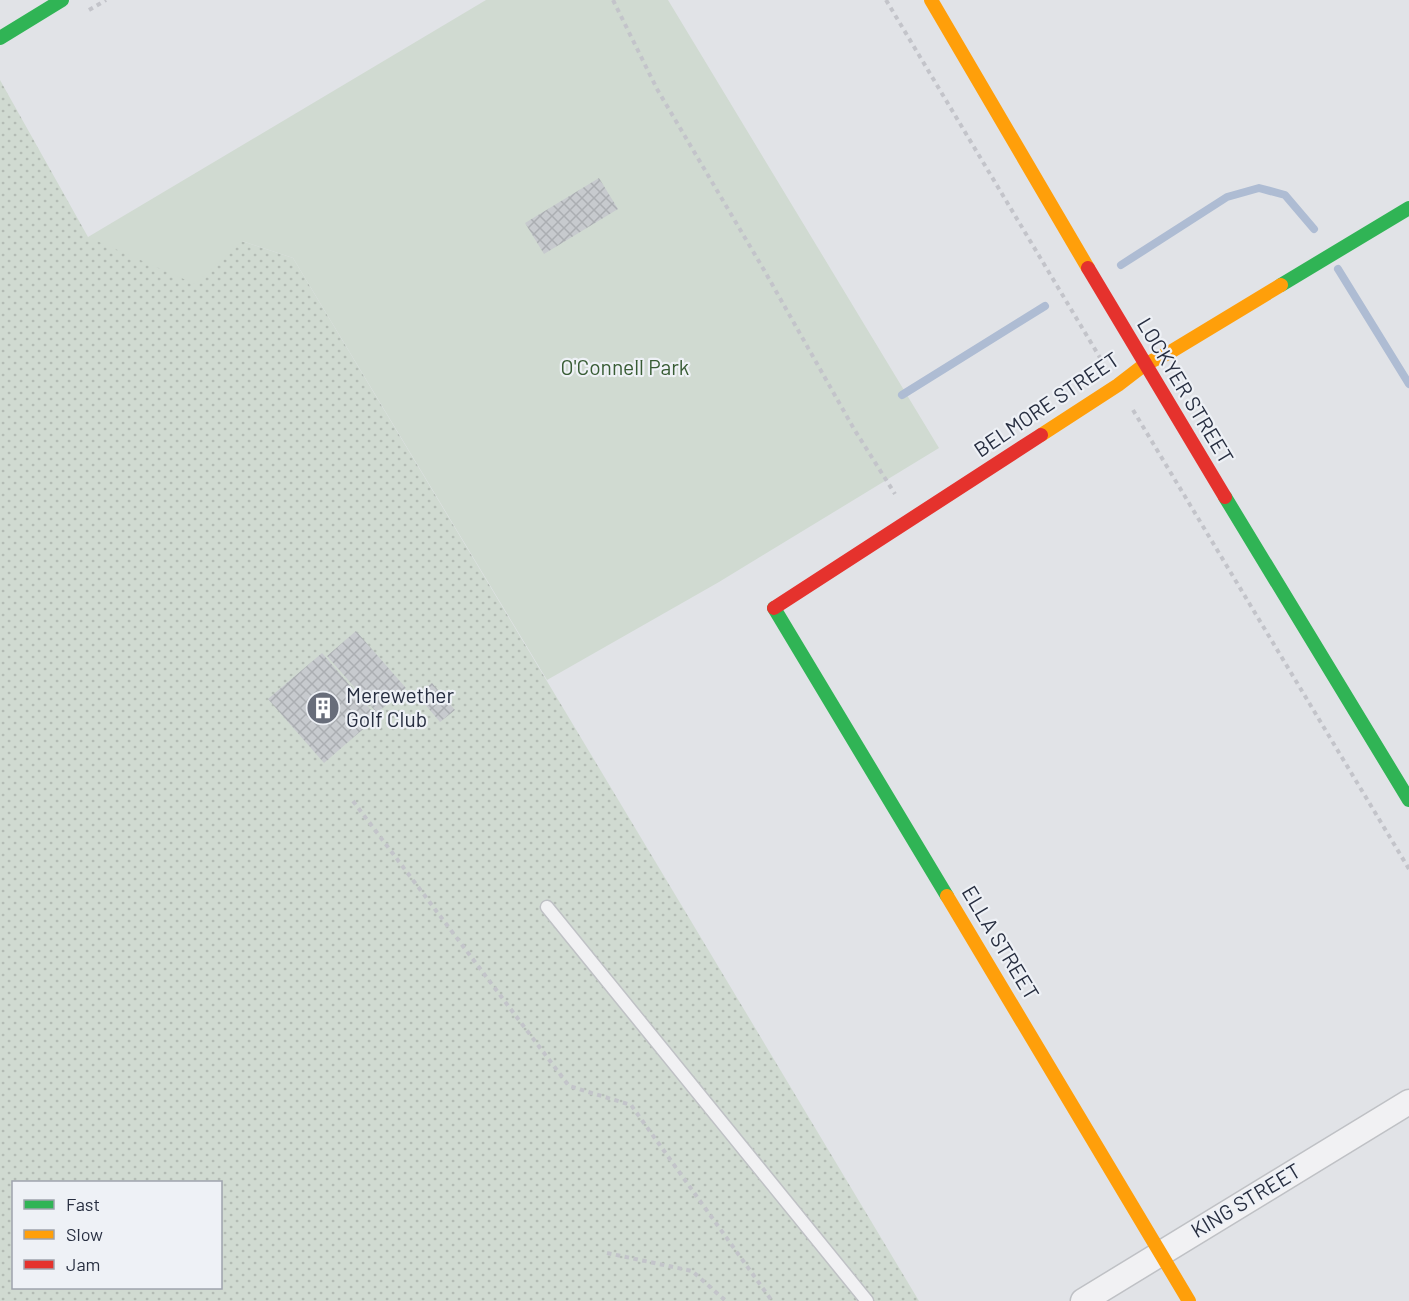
<svg xmlns="http://www.w3.org/2000/svg" width="1409" height="1301" viewBox="0 0 1409 1301" font-family="Barlow,sans-serif">
<style>
.grass{fill:url(#grass-dots);fill-rule:evenodd}
.park{fill:#d0dad1}
.lines{fill:none;stroke-linecap:round;stroke-linejoin:round}
.stream{stroke:#aebcd3;stroke-width:8}
.building{fill:url(#building-cross-hatch)}
.lane-casing{stroke:#bfc1c5;stroke-width:15}
.street-casing{stroke:#bfc1c5;stroke-width:27}
.path{stroke:#c3c4ca;stroke-width:4;stroke-dasharray:4.5 4.5;stroke-linecap:butt}
.lane{stroke:#f1f1f3;stroke-width:12}
.street{stroke:#f1f1f3;stroke-width:24}
.fast{stroke:#30b455;stroke-width:14}
.slow{stroke:#ff9f0a;stroke-width:14}
.jam{stroke:#e5322d;stroke-width:14}
.labels{text-anchor:middle;stroke-width:4.5;stroke-linejoin:round;paint-order:stroke}
.park-label{font-size:21px;fill:#385c34;stroke:#eef1f6}
.street-label{font-size:21px;fill:#272e40;stroke:#eef1f6}
.poi-label{font-size:21px;fill:#272e40;stroke:#eef1f6;text-anchor:start}
</style>
<defs>
<pattern id="grass-dots" width="8" height="8" patternUnits="userSpaceOnUse" patternTransform="scale(1.5)"><rect width="8" height="8" fill="#d0dad1"/><path d="M2 2h.1M6 6h.1" fill="none" stroke="#b3bbb4" stroke-width="1.8" stroke-linecap="round"/></pattern>
<pattern id="building-cross-hatch" width="8" height="8" patternUnits="userSpaceOnUse" patternTransform="scale(1.5)"><rect width="8" height="8" fill="#c7cace"/><path d="M0 0l8 8M0 8l8-8" fill="none" stroke="#abaeb2"/></pattern>
</defs>
<rect width="100%" height="100%" fill="#e1e3e7"/>
<path class="grass" d="M 0,80 L 88,237 L 242,241 L 293,258 L 919,1301 L 0,1301 ZM 14,1182 L 220,1182 L 220,1288 L 14,1288 Z"/>
<path class="park" d="M 486,0 L 668,0 L 939,448 L 719,582 L 547,680 L 293,258 L 242,241 L 195,284 L 88,237 Z"/>
<g class="lines">
<path class="stream" d="M 1121,265 L 1227,197 L 1259,188 L 1285,195 L 1314,229
M 1338,269 L 1409,384
M 902,395 L 1045,306"/>
</g>
<path class="building" d="M 599,178 L 618,209 L 544,254 L 525,223 Z
M 356,631 L 406,688 L 377,713 L 327,656 Z
M 322,653 L 377,717 L 324,763 L 268,699 Z
M 432,683 L 455,710 L 440,722 L 417,695 Z"/>
<g class="lines">
<defs>
<path id="lane" d="M 547,907 L 867,1301"/>
<path id="street" d="M 1083,1301 L 1409,1102"/>
</defs>
<use href="#lane" class="lane-casing"/>
<use href="#street" class="street-casing"/>
<path class="path" d="M 613,0 L 657,89 L 764,270 L 854,429 L 895,494
M 886,0 L 1102,361
M 89,10 L 106,0
M 1133,410 L 1409,869
M 353,801 L 569,1086 L 631,1105 L 772,1301
M 607,1253 L 692,1271 L 726,1301"/>
<use href="#lane" class="lane"/>
<use href="#street" class="street"/>
<path class="fast" d="M 0,38 L 62,0
M 1281,285 L 1409,208
M 1225,497 L 1409,800
M 774,608 L 947,896"/>
<path class="slow" d="M 931,0 L 1088,268
M 1041,435 L 1118,385 L 1144,365 L 1172,351 L 1281,285
M 947,896 L 1189,1301"/>
<path class="jam" d="M 1088,268 L 1225,497
M 774,608 L 1041,435"/>
</g>
<defs>
<symbol id="building-disc" viewBox="-11 -11 22 22"><circle r="9.5" fill="#686d7a" stroke="#eef1f6"/><path d="M-4-6H4V6H1V3H-1V6H-4ZM-2.5-4.3h1.7v1.8h-1.7ZM.8-4.3h1.7v1.8H.8ZM-2.5-1h1.7V.8h-1.7ZM.8-1h1.7V.8H.8Z" fill="#fff"/></symbol>
</defs>
<g fill-rule="evenodd">
<use href="#building-disc" x="304" y="689" width="38" height="38"/>
</g>
<g class="labels">
<g class="park-label">
<text x="625" y="375">O'Connell Park</text>
</g>
<g class="street-label">
<text transform="translate(1185 391) rotate(59)" y="7">LOCKYER STREET</text>
<text transform="translate(1047 405) rotate(-34)" y="7">BELMORE STREET</text>
<text transform="translate(1000 943) rotate(59)" y="7">ELLA STREET</text>
<text transform="translate(1246 1201) rotate(-31)" y="7">KING STREET</text>
</g>
<g class="poi-label">
<text x="346" y="703">Merewether<tspan x="346" dy="24">Golf Club</tspan></text>
</g>
</g>
<rect x="12" y="1181" width="210" height="108" fill="#eef1f6" stroke="#9ea3ad" stroke-width="1.5"/>
<rect x="24" y="1200" width="30" height="9" fill="#30b455" stroke="#9ea3ad" stroke-width="1.5"/>
<text x="66" y="1211" font-size="18" fill="#272e40">Fast</text>
<rect x="24" y="1230" width="30" height="9" fill="#ff9f0a" stroke="#9ea3ad" stroke-width="1.5"/>
<text x="66" y="1241" font-size="18" fill="#272e40">Slow</text>
<rect x="24" y="1260" width="30" height="9" fill="#e5322d" stroke="#9ea3ad" stroke-width="1.5"/>
<text x="66" y="1271" font-size="18" fill="#272e40">Jam</text>
</svg>
